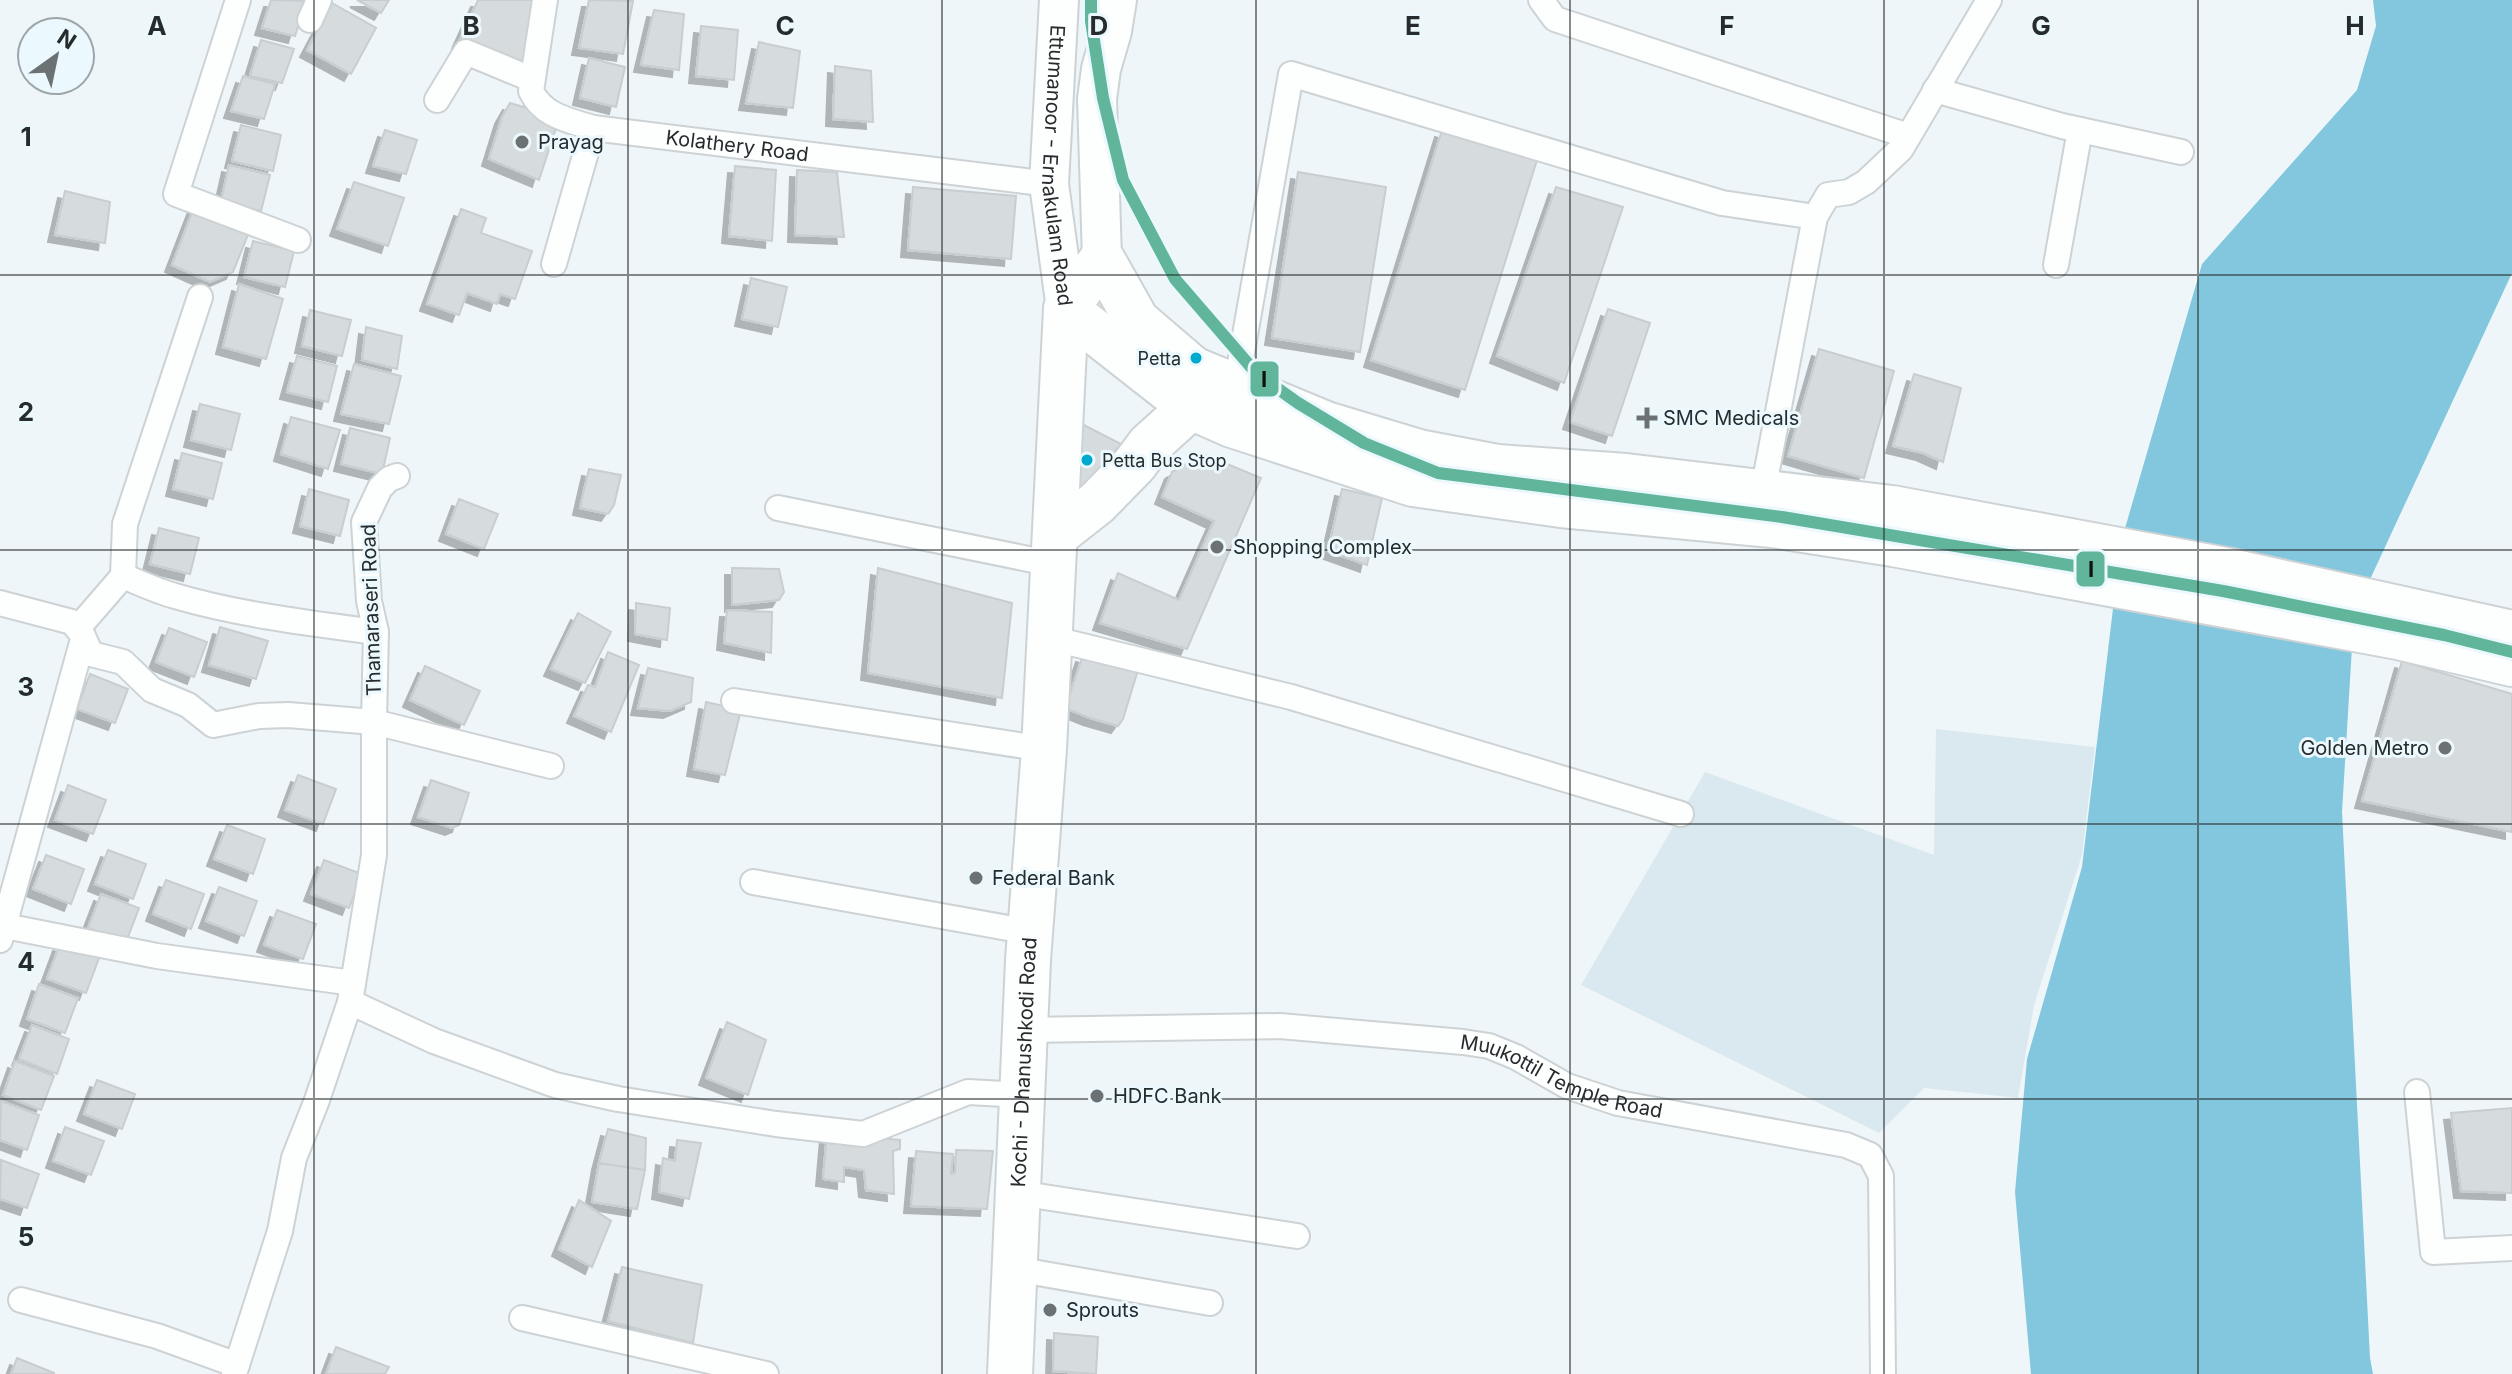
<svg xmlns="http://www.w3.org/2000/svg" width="2512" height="1374" viewBox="0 0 2512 1374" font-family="Inter,sans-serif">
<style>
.built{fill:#dae9ef}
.water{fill:#82c7de}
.building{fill:#d6dcde;stroke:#c8ced0;stroke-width:2;filter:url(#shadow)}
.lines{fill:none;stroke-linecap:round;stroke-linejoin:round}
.street-casing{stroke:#cdd2d4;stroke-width:28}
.primary-casing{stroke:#cdd2d4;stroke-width:42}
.highway-casing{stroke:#cdd2d4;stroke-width:48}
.street{stroke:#fdfefe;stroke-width:24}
.primary{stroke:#fdfefe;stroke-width:38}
.highway{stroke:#fdfefe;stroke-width:44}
.metro-1-casing{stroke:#ebf8fd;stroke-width:18}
.metro-1{stroke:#60b59a;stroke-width:12}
.grid{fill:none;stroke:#262b2d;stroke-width:2;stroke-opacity:0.55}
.poi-dot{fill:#6c7274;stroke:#ebf8fd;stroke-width:3}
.bus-dot{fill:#00a9ce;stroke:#ebf8fd;stroke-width:3}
.labels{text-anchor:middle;stroke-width:6;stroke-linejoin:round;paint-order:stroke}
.bus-label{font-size:18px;fill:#262b2d;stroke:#ebf8fd;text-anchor:end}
.poi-label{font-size:20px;fill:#262b2d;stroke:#ebf8fd;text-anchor:start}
.street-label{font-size:20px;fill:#262b2d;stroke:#ebf8fd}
.grid-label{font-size:26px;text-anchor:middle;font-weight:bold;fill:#262b2d;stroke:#ebf8fd;stroke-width:6;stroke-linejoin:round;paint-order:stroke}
.line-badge{stroke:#ebf8fd;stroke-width:3}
.pale-badge-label{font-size:22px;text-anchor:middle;font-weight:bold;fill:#111}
</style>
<defs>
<filter id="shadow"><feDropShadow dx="-7" dy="7" stdDeviation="0" flood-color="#0004"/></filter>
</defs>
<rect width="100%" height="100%" fill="#eff6f9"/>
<path class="built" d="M 1936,729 L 2095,747 L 2082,855 L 2034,1005 L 2018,1098 L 1924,1088 L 1879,1133 L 1581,985 L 1705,772 L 1934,855 Z"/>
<path class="water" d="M 2373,0 L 2512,0 L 2512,273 L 2354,614 L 2342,812 L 2370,1358 L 2373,1374 L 2031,1374 L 2015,1192 L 2027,1059 L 2082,867 L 2121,542 L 2202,264 L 2357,90 L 2376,26 Z"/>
<path class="building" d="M 271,0 L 306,1 L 295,36 L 262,28 Z
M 357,0 L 389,0 L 381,13 Z
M 478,0 L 542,0 L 528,52 L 521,66 L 459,42 Z
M 589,0 L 633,1 L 623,54 L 579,48 Z
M 332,3 L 376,28 L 351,74 L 307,50 Z
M 654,10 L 684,14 L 679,70 L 641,65 Z
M 701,26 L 738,30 L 734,80 L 696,76 Z
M 261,40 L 294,49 L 282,83 L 250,76 Z
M 759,42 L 800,51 L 793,108 L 746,103 Z
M 589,58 L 625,67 L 616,107 L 580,98 Z
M 835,66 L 871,71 L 873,122 L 833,119 Z
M 243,76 L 275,84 L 264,119 L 231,111 Z
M 510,103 L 530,109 L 557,125 L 539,180 L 489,159 L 502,117 Z
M 241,125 L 281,135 L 273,171 L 232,161 Z
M 385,130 L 417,140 L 406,174 L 373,166 Z
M 1442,130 L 1537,160 L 1465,390 L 1371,360 Z
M 229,165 L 270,175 L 261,211 L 221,201 Z
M 735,166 L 776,170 L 772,241 L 729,236 Z
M 797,170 L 837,172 L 844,237 L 795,235 Z
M 1298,172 L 1386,187 L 1360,352 L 1272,338 Z
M 354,182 L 404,198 L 388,246 L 337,229 Z
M 913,187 L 1016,196 L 1011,259 L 908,250 Z
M 1556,187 L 1623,207 L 1564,383 L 1497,356 Z
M 65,191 L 110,202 L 105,243 L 55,235 Z
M 195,205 L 251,227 L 233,272 L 210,282 L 172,265 Z
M 461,209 L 486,218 L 481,233 L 532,251 L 515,299 L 500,294 L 497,304 L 467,293 L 459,315 L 427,304 Z
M 253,241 L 294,251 L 285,287 L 244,277 Z
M 751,278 L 787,287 L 778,327 L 742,319 Z
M 239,284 L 283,299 L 266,359 L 223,347 Z
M 1608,309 L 1650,323 L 1612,436 L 1570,422 Z
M 310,310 L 351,320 L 342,356 L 302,346 Z
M 366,327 L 402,336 L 397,369 L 362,360 Z
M 1819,349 L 1894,371 L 1864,478 L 1788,456 Z
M 297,356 L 337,366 L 328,402 L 287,392 Z
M 354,364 L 401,376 L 389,424 L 341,414 Z
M 1914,374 L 1961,388 L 1943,462 L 1923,453 L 1893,446 Z
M 200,404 L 240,414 L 231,450 L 191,440 Z
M 291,417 L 340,430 L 328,469 L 281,454 Z
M 1078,422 L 1121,444 L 1064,513 Z
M 350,428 L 390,438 L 382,474 L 341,464 Z
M 182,453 L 222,463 L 213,499 L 173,489 Z
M 1203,454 L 1261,478 L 1187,649 L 1100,623 L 1118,573 L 1179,600 L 1214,521 L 1162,497 L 1172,472 Z
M 589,469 L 621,475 L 614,505 L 608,514 L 580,508 Z
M 309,489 L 349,500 L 340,536 L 300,526 Z
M 1342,489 L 1382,498 L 1367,565 L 1328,551 Z
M 459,499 L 498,514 L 484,549 L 446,534 Z
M 159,528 L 199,538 L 190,574 L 150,564 Z
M 732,568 L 779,569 L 784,592 L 779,600 L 732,605 Z
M 878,568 L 1012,603 L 1002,698 L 868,673 Z
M 636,603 L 670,608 L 667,640 L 635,634 Z
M 727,610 L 772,612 L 771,653 L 724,643 Z
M 578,613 L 611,632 L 585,683 L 551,669 Z
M 220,627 L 268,641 L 256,679 L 209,665 Z
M 169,628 L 207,642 L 194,677 L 156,662 Z
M 608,652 L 639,665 L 611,732 L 574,716 L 588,685 L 595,687 Z
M 1083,655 L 1138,670 L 1123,719 L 1118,726 L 1090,718 L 1070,710 L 1066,706 Z
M 2402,661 L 2512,694 L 2512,832 L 2362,801 Z
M 425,666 L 480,691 L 464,725 L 410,700 Z
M 648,668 L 693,678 L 691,702 L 670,711 L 638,708 Z
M 90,674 L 128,689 L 115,723 L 77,709 Z
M 706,702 L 741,710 L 725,775 L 694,769 Z
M 298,775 L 336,789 L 323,824 L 285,810 Z
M 431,780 L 469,793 L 459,825 L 452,828 L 418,817 Z
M 68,785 L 106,800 L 93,834 L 55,820 Z
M 227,825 L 265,839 L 253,874 L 214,859 Z
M 108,850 L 146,864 L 133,899 L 95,884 Z
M 46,855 L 84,869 L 71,904 L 33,889 Z
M 324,860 L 362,874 L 349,908 L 311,894 Z
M 166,880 L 204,894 L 191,929 L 153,914 Z
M 219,887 L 257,901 L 244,936 L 206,921 Z
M 101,894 L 139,908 L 126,942 L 88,928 Z
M 277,910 L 316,924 L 303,959 L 264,945 Z
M 60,944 L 99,958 L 86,993 L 47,979 Z
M 39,984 L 78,998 L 65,1033 L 27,1019 Z
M 727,1022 L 766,1040 L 748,1095 L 706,1078 Z
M 32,1025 L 69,1039 L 57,1074 L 19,1059 Z
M 15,1061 L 54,1076 L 41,1110 L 3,1095 Z
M 97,1080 L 135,1094 L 122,1129 L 84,1114 Z
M 1,1101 L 39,1115 L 27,1150 L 0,1140 Z
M 2512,1108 L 2512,1193 L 2461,1191 L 2451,1113 Z
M 65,1127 L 104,1141 L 91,1175 L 53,1161 Z
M 608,1129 L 646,1138 L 645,1170 L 599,1163 Z
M 827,1133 L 900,1140 L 900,1149 L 893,1151 L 894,1194 L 866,1190 L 864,1170 L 844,1167 L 844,1182 L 823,1179 Z
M 677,1140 L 701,1143 L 689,1199 L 659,1192 L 663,1158 L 675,1161 Z
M 956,1150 L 993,1151 L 987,1209 L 911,1206 L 916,1151 L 953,1154 L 951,1174 L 955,1173 Z
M 1,1160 L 39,1174 L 27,1208 L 0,1199 Z
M 599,1163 L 645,1170 L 637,1209 L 592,1202 Z
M 579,1200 L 611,1221 L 592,1267 L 559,1249 Z
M 622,1267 L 702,1285 L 693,1343 L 608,1321 Z
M 1054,1333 L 1098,1337 L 1096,1374 L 1053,1371 Z
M 336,1347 L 389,1367 L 385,1374 L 326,1374 Z
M 17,1358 L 54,1373 L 54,1374 L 11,1374 Z"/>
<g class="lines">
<defs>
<g id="street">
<path d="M 238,0 L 176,194 L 298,240"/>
<path id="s1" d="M 545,0 L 531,91 C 543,116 568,120 593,128 L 1049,184"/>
<path d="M 1541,0 L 1555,19 L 1908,136"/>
<path d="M 310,20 L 319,0"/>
<path d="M 1935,90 L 2062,126 L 2181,152"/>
<path d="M 437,100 L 466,52 L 531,79"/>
<path d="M 554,264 L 593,128"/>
<path d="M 2056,265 L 2080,130"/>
<path d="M 1236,386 L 1291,74 L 1722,203 L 1815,217"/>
<path d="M 1763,491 L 1815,217 L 1828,195 L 1849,192 L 1866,182 L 1901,149 L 1989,0"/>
<path d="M 778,508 L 1053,564"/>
<path d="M 123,576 L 125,524 L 200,297"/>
<path d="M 0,603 L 72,622 L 82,634 L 91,654 L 123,662 L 152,690 L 188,705 L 213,725 L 259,716 L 288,715 L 374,722 L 376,632 L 369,601 L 364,522 L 380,488 L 389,479 L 397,476"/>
<path d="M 78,628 L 123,576 C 140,583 157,591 175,596 C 240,615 308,623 376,632"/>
<path d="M 1050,638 L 1291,697 L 1681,814"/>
<path d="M 734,701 L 1044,749"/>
<path d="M 753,882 L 1030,932"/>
<path d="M 0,925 L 157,956 L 353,983"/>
<path d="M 0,940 L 83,639"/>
<path d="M 350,1002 L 374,855 L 374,722 L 551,766"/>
<path id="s2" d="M 1025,1030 L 1280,1026 L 1463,1042 L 1489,1046 L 1516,1057 L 1567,1086 L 1618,1103 L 1846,1145 L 1870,1155 L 1881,1176 L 1883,1374"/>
<path d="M 2417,1092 L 2433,1252 L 2512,1248"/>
<path d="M 1018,1193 L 1297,1236"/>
<path d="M 1015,1269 L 1210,1303"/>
<path d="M 21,1300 L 157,1336 L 237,1365"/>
<path d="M 522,1318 L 766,1374"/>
<path d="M 234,1374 L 280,1231 L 294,1158 L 317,1100 L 350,1002 L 434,1041 L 555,1085 L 618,1099 L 776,1124 L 863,1134 L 968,1092 L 1023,1095"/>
</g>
<g id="primary">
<path id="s3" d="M 1059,0 L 1049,184 L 1066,309"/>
<path d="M 1102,259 L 1097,99 L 1101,69 L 1112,31 L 1117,0"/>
</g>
<g id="highway">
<path d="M 1066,309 L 1191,407 L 1232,425 L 1413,484 L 1561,505 L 1772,525 L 1893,544 L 2398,637 L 2512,664"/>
<path d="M 1055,536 L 1097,503 L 1135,464 L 1149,445 L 1191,407 L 1203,384"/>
<path id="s4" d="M 1010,1374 L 1028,960 L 1044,749 L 1066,309 L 1102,259 L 1137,321 L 1193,369 L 1326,424 L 1419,452 L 1498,467 L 1626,476 L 1892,508 L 2226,570 L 2512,633"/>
</g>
</defs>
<use href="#street" class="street-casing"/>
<use href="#primary" class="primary-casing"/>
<use href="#highway" class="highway-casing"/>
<use href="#street" class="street"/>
<use href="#primary" class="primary"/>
<use href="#highway" class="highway"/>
<defs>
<path id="metro-1" d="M 1091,0 L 1091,21 L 1103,98 L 1123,180 L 1175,279 L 1257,374 L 1298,403 L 1364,443 L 1438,473 L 1782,517 L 2223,591 L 2444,635 L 2512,652"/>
</defs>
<use href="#metro-1" class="metro-1-casing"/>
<use href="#metro-1" class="metro-1"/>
</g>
<path class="grid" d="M 314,0 L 314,1374M 628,0 L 628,1374M 942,0 L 942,1374M 1256,0 L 1256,1374M 1570,0 L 1570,1374M 1884,0 L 1884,1374M 2198,0 L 2198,1374M 0,275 L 2512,275M 0,550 L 2512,550M 0,824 L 2512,824M 0,1099 L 2512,1099"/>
<g class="poi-dot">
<circle cx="522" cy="142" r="8"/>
<path d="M1643 406h8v8h8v8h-8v8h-8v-8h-8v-8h8z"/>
<circle cx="1217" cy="547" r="8"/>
<circle cx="2445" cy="748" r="8"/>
<circle cx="976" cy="878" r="8"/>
<circle cx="1097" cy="1096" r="8"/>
<circle cx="1050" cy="1310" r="8"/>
</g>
<g class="bus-dot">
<circle cx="1196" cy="358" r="7"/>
<circle cx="1087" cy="460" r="7"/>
</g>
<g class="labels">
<g class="bus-label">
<text x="1181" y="365">Petta</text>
<text x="1102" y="467" text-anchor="start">Petta Bus Stop</text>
</g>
<g class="poi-label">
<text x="538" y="149">Prayag</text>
<text x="1663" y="425">SMC Medicals</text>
<text x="1233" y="554">Shopping Complex</text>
<text x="2429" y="755" text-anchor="end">Golden Metro</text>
<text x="992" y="885">Federal Bank</text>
<text x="1113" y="1103">HDFC Bank</text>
<text x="1066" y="1317">Sprouts</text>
</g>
<g class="street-label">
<text dy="7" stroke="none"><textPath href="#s1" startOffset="312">Kolathery Road</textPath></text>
<text dy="7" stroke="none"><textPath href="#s3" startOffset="166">Ettumanoor - Ernakulam Road</textPath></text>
<text transform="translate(371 610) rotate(-92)" y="7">Thamaraseri Road</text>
<text dy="7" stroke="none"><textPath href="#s4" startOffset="312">Kochi - Dhanushkodi Road</textPath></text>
<text dy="7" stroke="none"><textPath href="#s2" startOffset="544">Muukottil Temple Road</textPath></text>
</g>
</g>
<g class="grid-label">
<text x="157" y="35">A</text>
<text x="471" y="35">B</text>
<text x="785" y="35">C</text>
<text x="1099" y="35">D</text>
<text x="1413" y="35">E</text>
<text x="1727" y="35">F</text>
<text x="2041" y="35">G</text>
<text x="2355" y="35">H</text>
<text x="26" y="146">1</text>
<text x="26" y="421">2</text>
<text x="26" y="696">3</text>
<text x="26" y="971">4</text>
<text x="26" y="1246">5</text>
</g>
<g class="line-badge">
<rect x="1249" y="360" width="31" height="38" rx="8" fill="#60b59a"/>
<rect x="2075" y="550" width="31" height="38" rx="8" fill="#60b59a"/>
</g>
<g class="pale-badge-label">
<text x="1264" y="387">I</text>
<text x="2091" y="577">I</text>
</g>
<g transform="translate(56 56) rotate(33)"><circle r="38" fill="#ebf8fd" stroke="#9ca6aa" stroke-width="2"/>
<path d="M0-6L14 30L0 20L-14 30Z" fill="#6c7274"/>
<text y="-12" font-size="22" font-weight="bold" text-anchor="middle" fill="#262b2d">N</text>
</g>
</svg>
